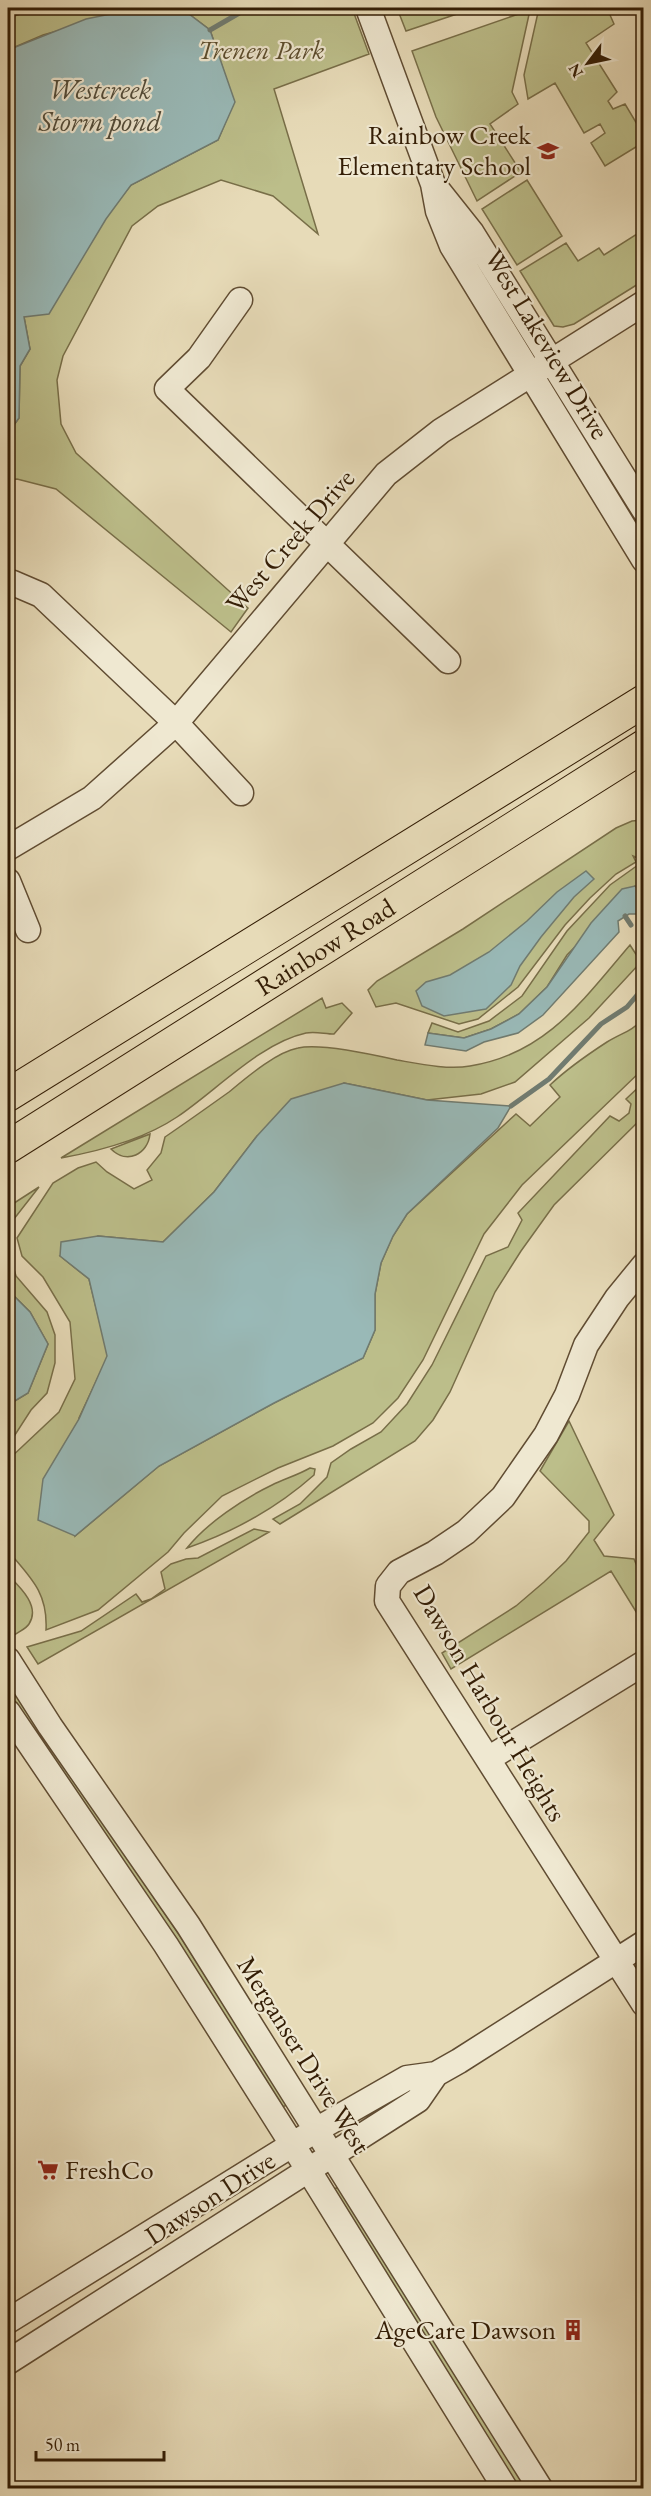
<svg xmlns="http://www.w3.org/2000/svg" width="651" height="2496" viewBox="0 0 651 2496" font-family="'EB Garamond',serif">
<style>
.green{fill:#bcbe8a;stroke:#786e48;stroke-width:1.5}
.water{fill:#99b9b7;stroke:#707b70;stroke-width:1.5}
.lines{fill:none;stroke-linecap:round;stroke-linejoin:round}
.stream{stroke:#707b70;stroke-width:5}
.minor-casing{stroke:#604c32;stroke-width:27}
.major-casing{stroke:#331d05;stroke-width:34}
.minor{stroke:#efe8d1;stroke-width:24}
.major{stroke:#e7dbb8;stroke-width:32}
.labels{text-anchor:middle;stroke-width:4.5;stroke-linejoin:round;paint-order:stroke}
.park-label{font-size:27px;font-style:italic;fill:#5c4d2d;stroke:#efe8d1}
.poi-label{font-size:27px;fill:#331d05;stroke:#efe8d1;text-anchor:end}
.street-label{font-size:27px;fill:#331d05;stroke:#efe8d1}
.water-label{font-size:28px;font-style:italic;fill:#524c3a;stroke:#efe8d1}
</style>
<rect width="100%" height="100%" fill="#e7dbb8"/>
<filter id="stains"><feTurbulence type="fractalNoise" baseFrequency=".00333" numOctaves="4"/><feColorMatrix values="0 0 0 0 .2 0 0 0 0 .09 0 0 0 0 .02 0 0 0 .5 -.17"/></filter>
<radialGradient id="worn" r=".72"><stop offset=".6" stop-color="#630" stop-opacity="0"/><stop offset="1" stop-color="#630" stop-opacity=".3"/></radialGradient>
<path class="green" d="M 39,8 L 152,8 L 139,8 L 43,35 L 8,50 L 8,18 Z
M 181,8 L 352,8 L 369,54 L 274,89 L 318,234 L 273,196 L 221,180 L 158,206 L 132,226 L 63,356 L 57,380 L 61,424 L 76,453 L 248,608 L 231,632 L 56,489 L 17,479 L 8,480 L 8,433 L 19,418 L 20,366 L 30,349 L 24,317 L 131,185 L 218,140 L 234,102 L 210,30 Z
M 397,8 L 475,8 L 406,31 Z
M 539,8 L 611,8 L 610,15 L 614,24 L 586,43 L 617,92 L 608,101 L 613,109 L 625,104 L 643,134 L 644,142 L 605,166 L 591,143 L 605,133 L 600,124 L 584,133 L 555,83 L 528,99 L 524,75 Z
M 530,10 L 512,92 L 518,104 L 490,124 L 521,172 L 477,201 L 436,117 L 412,51 Z
M 527,180 L 562,236 L 517,265 L 482,209 Z
M 640,232 L 643,238 L 643,281 L 574,324 L 563,327 L 554,326 L 520,271 L 566,243 L 578,261 L 599,248 L 604,255 Z
M 643,820 L 643,860 L 633,856 L 636,862 L 616,874 L 590,898 L 565,925 L 518,987 L 478,1019 L 459,1024 L 396,1003 L 376,1007 L 368,990 L 377,981 L 463,929 L 616,828 L 632,821 Z
M 638,865 L 643,867 L 643,894 L 635,886 L 567,955 L 547,987 L 519,1014 L 491,1029 L 464,1038 L 428,1033 L 432,1023 L 458,1032 L 489,1021 L 522,996 L 567,931 L 610,885 Z
M 630,945 L 641,962 L 589,1018 L 515,1082 L 481,1094 L 427,1100 L 344,1083 L 257,1136 L 214,1192 L 163,1242 L 98,1236 L 60,1256 L 89,1279 L 108,1356 L 79,1418 L 75,1536 L 159,1466 L 274,1403 L 363,1358 L 375,1330 L 375,1294 L 381,1263 L 393,1236 L 407,1214 L 516,1114 L 530,1126 L 560,1097 L 550,1085 C 568,1068 587,1055 607,1042 C 621,1033 631,1032 643,1019 L 643,1069 L 522,1185 L 484,1234 L 423,1360 L 398,1398 L 373,1423 L 333,1446 L 278,1468 L 222,1496 L 184,1533 L 168,1552 L 98,1610 L 46,1630 C 48,1593 31,1578 8,1551 L 8,1460 L 59,1412 L 75,1379 L 70,1322 L 43,1277 L 22,1256 L 17,1238 L 53,1183 L 78,1168 L 96,1162 L 107,1172 L 134,1189 L 152,1180 L 147,1170 L 161,1153 L 165,1137 C 187,1122 208,1107 229,1092 C 246,1078 276,1052 298,1048 C 319,1043 375,1055 397,1060 C 420,1064 448,1070 470,1066 C 546,1054 583,1000 630,945 Z
M 322,998 L 326,1008 L 342,1003 L 352,1013 L 334,1034 C 325,1034 315,1031 306,1033 C 260,1043 216,1091 177,1117 C 143,1140 100,1151 61,1158 Z
M 643,1083 L 643,1117 L 554,1205 L 521,1251 L 495,1292 L 450,1392 L 433,1420 L 415,1441 L 280,1524 L 273,1519 L 300,1504 L 327,1477 L 331,1463 L 351,1449 L 381,1432 L 407,1404 L 432,1365 L 486,1256 L 508,1247 L 522,1220 L 518,1213 L 610,1116 L 619,1121 L 629,1113 L 631,1104 L 626,1099 Z
M 150,1134 C 148,1154 127,1165 111,1149 Z
M 39,1187 L 10,1224 L 8,1244 L 8,1207 Z
M 8,1250 L 16,1276 L 47,1312 L 55,1335 L 55,1363 L 47,1393 L 31,1410 L 13,1438 L 8,1442 L 8,1405 L 28,1393 L 48,1344 L 30,1312 L 8,1290 Z
M 569,1421 L 614,1515 L 594,1540 L 604,1556 L 634,1559 L 643,1581 L 643,1623 L 611,1571 L 451,1669 L 442,1653 L 516,1606 L 544,1582 L 566,1561 L 589,1532 L 589,1521 L 540,1471 Z
M 310,1468 L 315,1469 L 314,1475 C 278,1507 233,1532 187,1548 C 207,1523 243,1499 272,1485 C 284,1479 298,1475 310,1468 Z
M 254,1529 L 269,1532 L 38,1664 L 27,1647 L 81,1631 L 136,1594 L 142,1602 L 151,1599 L 165,1589 L 161,1572 L 171,1564 L 186,1559 L 198,1558 Z
M 8,1575 C 19,1586 41,1606 29,1624 C 26,1629 18,1632 13,1636 L 8,1626 Z
M 8,1683 L 180,1936 L 287,2105 L 280,2108 L 168,1929 L 8,1695 Z
M 338,2187 L 526,2488 L 519,2488 L 332,2190 Z"/>
<path class="water" d="M 140,8 L 181,8 L 210,30 L 235,102 L 218,140 L 131,185 L 106,219 L 49,314 L 24,317 L 30,349 L 20,366 L 19,418 L 8,433 L 8,50 L 86,19 Z
M 586,871 L 594,879 L 574,897 L 541,937 L 520,966 L 511,985 L 486,1009 L 444,1016 L 422,1006 L 416,991 L 426,982 L 450,975 L 489,952 L 527,921 L 557,892 Z
M 635,886 L 643,894 L 643,908 L 637,914 L 629,914 L 618,921 L 619,932 L 543,1015 L 518,1033 L 484,1042 L 466,1051 L 425,1045 L 428,1033 L 464,1038 L 491,1029 L 519,1014 L 547,987 L 591,923 L 622,889 Z
M 344,1083 L 427,1100 L 511,1106 L 498,1128 L 407,1214 L 393,1236 L 381,1263 L 375,1294 L 375,1330 L 363,1358 L 274,1403 L 159,1466 L 75,1536 L 38,1520 L 43,1479 L 79,1419 L 107,1356 L 89,1279 L 60,1256 L 61,1242 L 98,1236 L 163,1242 L 214,1192 L 257,1136 L 291,1099 Z
M 8,1290 L 30,1312 L 48,1344 L 28,1393 L 8,1405 Z"/>
<g class="lines">
<path class="stream" d="M 210,30 L 248,8
M 625,916 L 631,925
M 641,941 L 644,944
M 511,1106 L 549,1079 L 601,1024 L 627,1007 L 644,987"/>
<defs>
<path id="minor" d="M 368,8 L 433,184 L 438,211 L 452,246 L 644,560
M 437,189 L 472,233 L 644,510
M 240,300 L 199,358 L 167,389 L 448,661
M 8,587 L 13,583 L 41,595 L 176,723 L 241,793
M 8,848 L 92,798 L 176,723 L 386,474 L 441,431 L 644,303
M 8,881 L 28,930
M 644,1265 L 617,1298 L 586,1345 L 567,1395 L 546,1435 L 503,1497 L 466,1532 L 435,1553 L 399,1572 L 388,1586 L 387,1601 L 644,2004
M 8,1660 L 50,1726 L 188,1925 L 540,2488
M 8,1712 L 166,1945 L 309,2171 L 505,2488
M 488,1759 L 644,1663
M 8,2321 L 316,2130 L 407,2078 L 436,2074 L 459,2061 L 644,1943
M 8,2362 L 418,2100 L 436,2074"/>
<g id="major">
<path d="M 8,1095 L 644,701"/>
<path id="s1" d="M 8,1147 L 644,746"/>
</g>
</defs>
<use href="#minor" class="minor-casing"/>
<use href="#major" class="major-casing"/>
<use href="#minor" class="minor"/>
<use href="#major" class="major"/>
</g>
<defs>
<symbol id="school-bare" viewBox="-9 -9 18 18"><path d="M0-5L7-2L0 1L-7-2ZM-4 1L0 2.5L4 1V4Q0 6-4 4Z" fill="#8f2418" stroke="#efe8d1" stroke-width="2.5" paint-order="stroke"/></symbol>
<symbol id="supermarket-bare" viewBox="-9 -9 18 18"><path d="M-6-5.5h2.5l.6 2H6L4.5 2H-2.5L-4.4-4H-6ZM-1.5 3.2a1.3 1.3 0 1 0 .1 0ZM3 3.2a1.3 1.3 0 1 0 .1 0Z" fill="#8f2418" stroke="#efe8d1" stroke-width="2.5" paint-order="stroke"/></symbol>
<symbol id="building-bare" viewBox="-9 -9 18 18"><path d="M-4-6H4V6H1V3H-1V6H-4ZM-2.5-4.3h1.7v1.8h-1.7ZM.8-4.3h1.7v1.8H.8ZM-2.5-1h1.7V.8h-1.7ZM.8-1h1.7V.8H.8Z" fill="#8f2418" stroke="#efe8d1" stroke-width="2.5" paint-order="stroke"/></symbol>
</defs>
<g fill-rule="evenodd">
<use href="#school-bare" x="533" y="136" width="30" height="30"/>
<use href="#supermarket-bare" x="33" y="2155" width="30" height="30"/>
<use href="#building-bare" x="558" y="2315" width="30" height="30"/>
</g>
<g class="labels">
<g class="park-label">
<text x="261" y="59">Trenen Park</text>
</g>
<g class="poi-label">
<text x="531" y="144">Rainbow Creek<tspan x="531" dy="31">Elementary School</tspan></text>
<text x="65" y="2179" text-anchor="start">FreshCo</text>
<text x="556" y="2339">AgeCare Dawson</text>
</g>
<g class="street-label">
<text transform="translate(547 344) rotate(59)" y="9">West Lakeview Drive</text>
<text transform="translate(290 541) rotate(-49)" y="9">West Creek Drive</text>
<text dy="9" stroke="none"><textPath href="#s1" startOffset="375">Rainbow Road</textPath></text>
<text transform="translate(490 1703) rotate(59)" y="9">Dawson Harbour Heights</text>
<text transform="translate(304 2055) rotate(58)" y="9">Merganser Drive West</text>
<text transform="translate(210 2198) rotate(-33)" y="9">Dawson Drive</text>
</g>
<g class="water-label">
<text x="100" y="99">Westcreek<tspan x="100" dy="32">Storm pond</tspan></text>
</g>
</g>
<rect width="651" height="2496" fill="none" stroke="#e7dbb8" stroke-width="30"/>
<rect x="9" y="9" width="633" height="2478" fill="none" stroke="#331d05" stroke-width="3"/>
<rect x="15" y="15" width="621" height="2466" fill="none" stroke="#331d05" stroke-width="1.5"/>
<g transform="translate(588 63) rotate(238)" stroke="#efe8d1" stroke-width="4.5" paint-order="stroke">
<path d="M0-4.5L10 22L0 15L-10 22Z" fill="#331d05"/>
<text y="-9" font-size="16" font-weight="bold" text-anchor="middle" fill="#331d05">N</text>
</g>
<path d="M36 2451v9h128v-9" fill="none" stroke="#331d05" stroke-width="3"/>
<text x="45" y="2451" font-size="18" fill="#331d05" stroke="#efe8d1" stroke-width="4.5" paint-order="stroke">50 m</text>
<rect width="100%" height="100%" filter="url(#stains)"/>
<rect width="100%" height="100%" fill="url(#worn)"/>
</svg>
